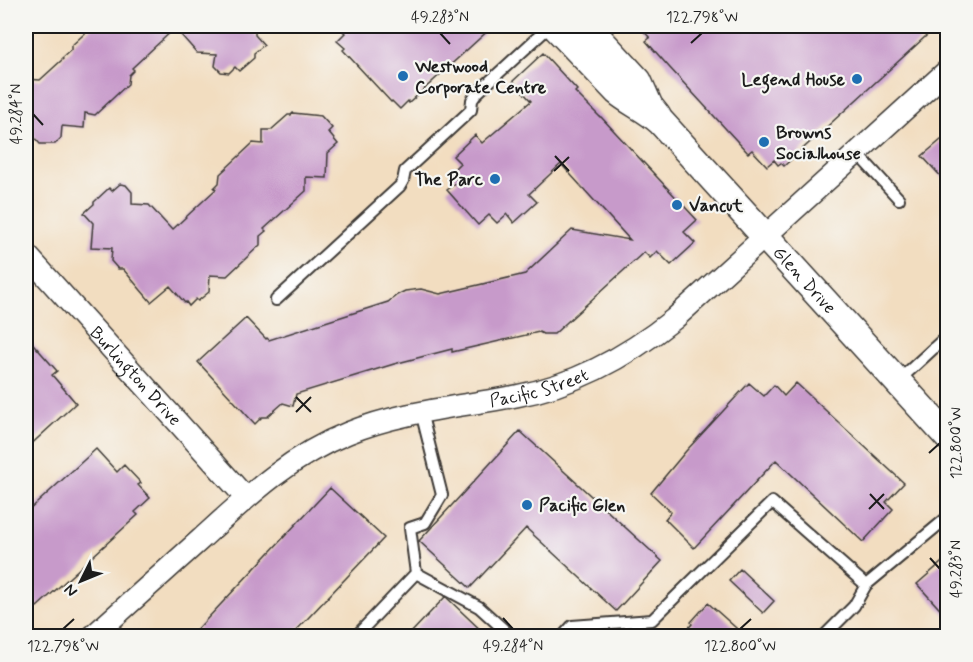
<svg xmlns="http://www.w3.org/2000/svg" width="973" height="662" viewBox="0 0 973 662" font-family="Mynerve,sans-serif">
<style>
.building{fill:#c79aca}
.lines{fill:none;stroke-linecap:round;stroke-linejoin:round}
.service-casing{stroke:#3c3935;stroke-width:14}
.minor-casing{stroke:#3c3935;stroke-width:24}
.tertiary-casing{stroke:#3c3935;stroke-width:30}
.service{stroke:#fff;stroke-width:10}
.minor{stroke:#fff;stroke-width:21}
.tertiary{stroke:#fff;stroke-width:27}
.ticks{fill:none;stroke:#1c1c1c;stroke-width:2}
.poi-dot{fill:#1f6fb2;stroke:#f6f6f2;stroke-width:2}
.labels{text-anchor:middle;stroke-width:4.5;stroke-linejoin:round;paint-order:stroke}
.poi-label{font-size:18px;font-weight:bold;fill:#1c1c1c;stroke:#f6f6f2;text-anchor:start}
.street-label{font-size:18px;fill:#1c1c1c;stroke:#f6f6f2}
.neatline{fill:none;stroke:#1c1c1c;stroke-width:2}
.ticks-label{font-size:15px;text-anchor:middle;fill:#1c1c1c}
</style>
<rect width="100%" height="100%" fill="#f6f6f2"/>
<filter id="ink" filterUnits="userSpaceOnUse"><feTurbulence type="fractalNoise" baseFrequency=".0167" numOctaves="2"/><feDisplacementMap in="SourceGraphic" scale="12" xChannelSelector="R" yChannelSelector="G"/><feConvolveMatrix kernelMatrix="1 2 1 2 8 2 1 2 1" color-interpolation-filters="sRGB"/></filter>
<filter id="wash" filterUnits="userSpaceOnUse"><feTurbulence type="fractalNoise" baseFrequency=".008" numOctaves="4" result="noise"/><feDisplacementMap in="SourceGraphic" scale="24" xChannelSelector="R" yChannelSelector="G"/><feGaussianBlur stdDeviation="1.35" result="paint"/><feColorMatrix in="noise" values="0 0 0 0 0 0 0 0 0 0 0 0 0 0 0 0 0 1.4 0 .05"/><feComposite in="paint" operator="in"/></filter>
<g filter="url(#wash)">
<rect width="100%" height="100%" fill="#f2ddc0"/>
<g id="blocks">
<path class="building" d="M 93,26 L 255,26 L 255,35 L 264,45 L 254,53 L 254,58 L 239,71 L 235,67 L 229,73 L 221,72 L 215,66 L 217,54 L 197,53 L 175,28 L 132,68 L 134,70 L 129,75 L 128,84 L 95,115 L 85,113 L 84,128 L 62,126 L 61,138 L 55,144 L 40,144 L 26,128 L 26,79 L 40,80 L 63,59 L 62,58 L 71,50 L 71,46 Z
M 338,26 L 493,26 L 409,103 L 408,101 L 400,109 L 392,101 L 391,102 L 343,50 L 345,48 L 337,41 L 345,33 Z
M 639,26 L 937,26 L 784,166 L 781,163 L 778,165 L 774,160 L 767,166 L 752,150 L 748,153 L 669,67 L 646,41 L 650,38 Z
M 543,53 L 577,90 L 575,92 L 600,117 L 601,117 L 697,220 L 684,232 L 695,243 L 671,265 L 657,251 L 650,258 L 644,252 L 554,334 L 543,334 L 539,332 L 452,352 L 452,349 L 394,364 L 296,394 L 293,406 L 283,403 L 267,417 L 262,417 L 255,424 L 198,362 L 246,318 L 266,339 L 267,338 L 269,340 L 388,302 L 397,295 L 405,291 L 421,289 L 440,294 L 525,274 L 572,230 L 630,240 L 561,164 L 529,194 L 537,202 L 514,223 L 507,214 L 497,223 L 489,215 L 478,225 L 447,190 L 458,181 L 450,173 L 460,163 L 453,156 L 475,135 L 482,143 L 531,101 L 513,81 Z
M 293,113 L 321,116 L 332,128 L 328,132 L 338,144 L 328,153 L 327,178 L 306,177 L 306,191 L 264,229 L 266,231 L 260,236 L 260,245 L 227,276 L 210,275 L 209,292 L 198,301 L 196,299 L 189,306 L 186,302 L 185,303 L 170,286 L 151,302 L 123,269 L 118,269 L 111,261 L 112,248 L 91,247 L 93,223 L 84,213 L 94,204 L 94,202 L 109,188 L 112,191 L 120,184 L 126,185 L 132,192 L 132,204 L 149,205 L 172,230 L 216,189 L 214,188 L 219,183 L 220,174 L 253,143 L 263,144 L 263,130 L 271,130 L 288,115 L 291,115 Z
M 948,134 L 948,184 L 922,156 Z
M 26,336 L 57,371 L 52,375 L 76,403 L 26,449 Z
M 749,383 L 764,396 L 774,385 L 784,396 L 796,383 L 904,483 L 886,502 L 893,509 L 863,542 L 776,460 L 694,548 L 665,519 L 671,512 L 651,493 L 686,451 Z
M 520,431 L 662,561 L 616,611 L 526,528 L 470,588 L 419,541 Z
M 96,449 L 117,472 L 124,465 L 141,483 L 138,485 L 150,498 L 135,512 L 138,515 L 37,607 L 34,604 L 26,612 L 26,513 Z
M 330,488 L 384,538 L 291,636 L 191,636 Z
M 948,557 L 948,618 L 917,584 Z
M 740,569 L 774,601 L 763,613 L 729,581 Z
M 445,597 L 446,597 L 487,636 L 408,636 Z
M 708,603 L 745,636 L 681,636 L 692,624 L 691,622 Z"/>
</g>
</g>
<g filter="url(#ink)">
<use href="#blocks" fill-opacity="0" stroke="#3c3935" stroke-width="1.5"/>
<g class="lines">
<defs>
<path id="service" d="M 856,152 L 899,199
M 276,300 L 400,186 L 403,181 L 405,171 L 471,110 L 472,100 L 477,93 L 550,26
M 897,382 L 948,335
M 416,573 L 410,528 L 425,523 L 442,495 L 421,412
M 356,636 L 416,573 L 479,607 L 511,636
M 563,636 L 572,626 L 652,620 L 772,502 L 866,585
M 824,636 L 854,606 L 866,585 L 948,517"/>
<g id="minor">
<path id="s1" d="M 26,254 L 246,498"/>
<path id="s2" d="M 93,636 C 129,604 165,571 201,539 C 246,498 290,456 348,433 C 402,411 459,407 516,396 C 575,385 628,356 674,319 L 948,70"/>
</g>
<g id="tertiary">
<path id="s3" d="M 555,26 L 617,91 C 631,103 648,109 661,122 L 948,437"/>
<path d="M 587,26 L 638,81 L 649,106 L 657,116"/>
</g>
</defs>
<use href="#service" class="service-casing"/>
<use href="#minor" class="minor-casing"/>
<use href="#tertiary" class="tertiary-casing"/>
<use href="#service" class="service"/>
<use href="#minor" class="minor"/>
<use href="#tertiary" class="tertiary"/>
</g>
</g>
<path class="ticks" d="M 440,33 L 450,44M 691,43 L 702,33M 33,114 L 43,125M 555,156 L 569,171M 554,171 L 569,157M 296,397 L 311,412M 296,412 L 311,397M 929,453 L 940,443M 870,494 L 884,509M 869,509 L 884,494M 930,558 L 940,569M 503,618 L 513,629M 63,629 L 74,619M 740,629 L 751,619"/>
<g class="poi-dot">
<circle cx="403" cy="76" r="6"/>
<circle cx="857" cy="79" r="6"/>
<circle cx="764" cy="142" r="6"/>
<circle cx="495" cy="179" r="6"/>
<circle cx="677" cy="205" r="6"/>
<circle cx="527" cy="505" r="6"/>
</g>
<g class="labels">
<g class="poi-label">
<text x="415" y="72">Westwood<tspan x="415" dy="21">Corporate Centre</tspan></text>
<text x="845" y="85" text-anchor="end">Legend House</text>
<text x="776" y="138">Browns<tspan x="776" dy="21">Socialhouse</tspan></text>
<text x="483" y="185" text-anchor="end">The Parc</text>
<text x="689" y="211">Vancut</text>
<text x="539" y="511">Pacific Glen</text>
</g>
<g class="street-label">
<text dy="6" stroke="none"><textPath href="#s3" startOffset="357">Glen Drive</textPath></text>
<text dy="6" stroke="none"><textPath href="#s1" startOffset="164">Burlington Drive</textPath></text>
<text dy="6" stroke="none"><textPath href="#s2" startOffset="524">Pacific Street</textPath></text>
</g>
</g>
<rect width="973" height="662" fill="none" stroke="#f6f6f2" stroke-width="66"/>
<g transform="translate(81 581) rotate(227)" stroke="#f6f6f2" stroke-width="4.5" paint-order="stroke">
<path d="M0-4.5L10 22L0 15L-10 22Z" fill="#1c1c1c"/>
<text y="-9" font-size="16" font-weight="bold" text-anchor="middle" fill="#1c1c1c">N</text>
</g>
<rect x="33" y="33" width="907" height="596" class="neatline"/>
<g class="ticks-label">
<text x="440" y="22">49.283°N</text>
<text x="702" y="22">122.798°W</text>
<text transform="translate(16 114) rotate(-90)" y="5">49.284°N</text>
<text transform="translate(956 443) rotate(-90)" y="5">122.800°W</text>
<text transform="translate(956 569) rotate(-90)" y="5">49.283°N</text>
<text x="63" y="651">122.798°W</text>
<text x="513" y="651">49.284°N</text>
<text x="740" y="651">122.800°W</text>
</g>
</svg>
